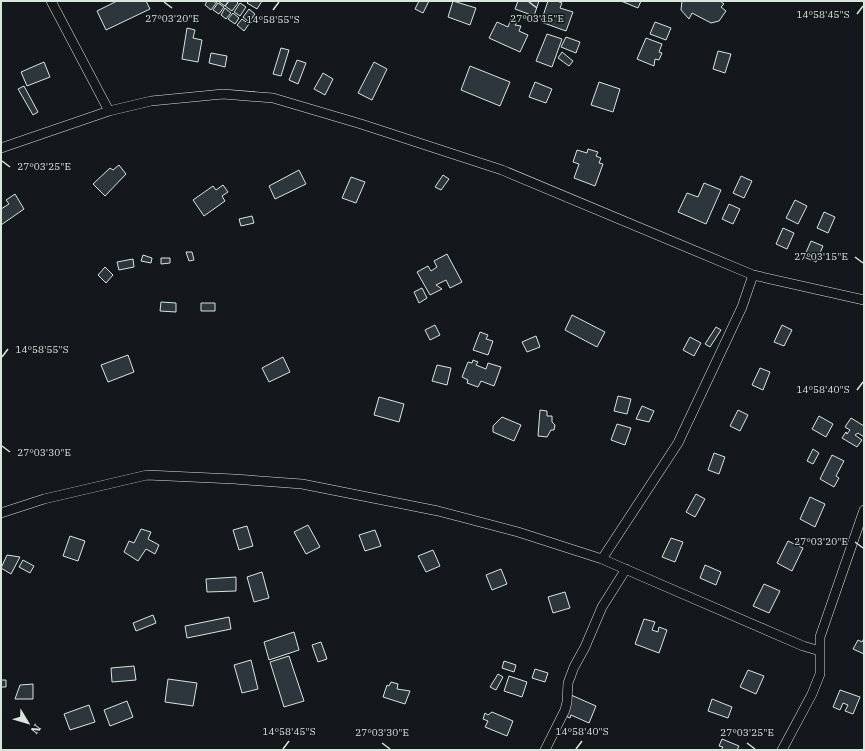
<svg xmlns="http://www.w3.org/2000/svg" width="865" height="751" viewBox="0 0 865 751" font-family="'IBM Plex Serif',serif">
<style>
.building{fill:#2c363c;stroke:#d8e6dc}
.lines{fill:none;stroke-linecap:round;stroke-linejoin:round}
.minor-casing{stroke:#d8e6dc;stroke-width:10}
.minor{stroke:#14181c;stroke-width:9}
.ticks{fill:none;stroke:#d8e6dc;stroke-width:1.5}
.ticks-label{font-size:10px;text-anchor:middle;fill:#d8e6dc;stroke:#14181c;stroke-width:3;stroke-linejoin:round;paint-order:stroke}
</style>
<rect width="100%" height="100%" fill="#14181c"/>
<path class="building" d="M 117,1 L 146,1 L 150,9 L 106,30 L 97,11 Z
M 207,1 L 217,2 L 211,10 L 205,5 Z
M 220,1 L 229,1 L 225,6 L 219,2 Z
M 229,1 L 236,1 L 238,3 L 232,11 L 225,6 Z
M 249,1 L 262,1 L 257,9 L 247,3 Z
M 419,1 L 429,1 L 423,13 L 415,9 Z
M 453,1 L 476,8 L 470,25 L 448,17 Z
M 518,1 L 539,1 L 534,16 L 515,9 Z
M 548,1 L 557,1 L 562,3 L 560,8 L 573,12 L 566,31 L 541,22 Z
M 621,1 L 641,1 L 638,8 Z
M 682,1 L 720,1 L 724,4 L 721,7 L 726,11 L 719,21 L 711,23 L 692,13 L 689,19 L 681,10 Z
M 218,3 L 224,7 L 219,14 L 213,10 Z
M 240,3 L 246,7 L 240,16 L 234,12 Z
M 225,8 L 231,13 L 226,19 L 221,15 Z
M 249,9 L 255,14 L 249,22 L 243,17 Z
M 233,13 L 239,18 L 235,24 L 228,19 Z
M 242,19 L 249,24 L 244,31 L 237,25 Z
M 511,19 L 517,22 L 515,25 L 521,26 L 519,31 L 528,35 L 520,52 L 489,38 L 497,22 L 508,27 Z
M 655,22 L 671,28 L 666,40 L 650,34 Z
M 187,28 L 195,30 L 193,38 L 202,40 L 198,62 L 182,59 Z
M 547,34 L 562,39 L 552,67 L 536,61 Z
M 566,37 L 580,42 L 576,53 L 561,47 Z
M 646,38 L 662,44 L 659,52 L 662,53 L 659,60 L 655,59 L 654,66 L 637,59 Z
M 281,48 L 289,50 L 281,76 L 273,74 Z
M 718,51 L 731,54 L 725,73 L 713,69 Z
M 562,52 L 573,61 L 569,66 L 558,58 Z
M 211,53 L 227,56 L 225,67 L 209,63 Z
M 297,60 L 306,63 L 298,84 L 289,80 Z
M 44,62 L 50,77 L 27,86 L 21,72 Z
M 374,62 L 387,69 L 372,100 L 358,93 Z
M 470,66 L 510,82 L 500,106 L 461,90 Z
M 323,73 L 333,79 L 325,95 L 314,89 Z
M 535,82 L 552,89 L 546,103 L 529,97 Z
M 599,82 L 620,89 L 613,112 L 591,105 Z
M 24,86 L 38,112 L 33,115 L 18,89 Z
M 588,149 L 598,152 L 596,156 L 601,158 L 599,163 L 603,164 L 595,186 L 574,178 L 579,164 L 573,162 L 577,150 L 587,153 Z
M 119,165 L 126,174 L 105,196 L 93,184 L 110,168 L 113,170 Z
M 299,170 L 306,184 L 275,199 L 269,186 Z
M 443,175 L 449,179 L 441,190 L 435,187 Z
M 741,176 L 752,181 L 744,198 L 733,193 Z
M 351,177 L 365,182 L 356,203 L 342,198 Z
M 704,183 L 721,190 L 706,224 L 678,212 L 687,193 L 698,197 Z
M 223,185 L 228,192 L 222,196 L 225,201 L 204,216 L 193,200 L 213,186 L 216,190 Z
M 15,194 L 24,209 L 1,225 L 1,209 L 9,204 L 6,200 Z
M 795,200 L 807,206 L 798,224 L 786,218 Z
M 729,204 L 740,209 L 733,224 L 722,219 Z
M 824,212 L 835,217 L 828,233 L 817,228 Z
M 252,216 L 254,223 L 241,226 L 239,219 Z
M 783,228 L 794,233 L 787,249 L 776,244 Z
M 811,241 L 823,246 L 816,262 L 804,257 Z
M 186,252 L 192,252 L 194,260 L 189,261 Z
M 447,254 L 462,282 L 450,288 L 446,280 L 436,285 L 442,289 L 430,295 L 417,272 L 428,266 L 431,271 L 437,267 L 434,261 Z
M 143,255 L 152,258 L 151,263 L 141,261 Z
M 161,258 L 170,258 L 170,263 L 161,264 Z
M 133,259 L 134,267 L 119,270 L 117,262 Z
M 105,267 L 113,275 L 106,283 L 98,275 Z
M 422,288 L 427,298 L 419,303 L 414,292 Z
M 161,302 L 176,303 L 176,312 L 160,311 Z
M 201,303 L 215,303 L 215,311 L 201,311 Z
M 572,315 L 605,332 L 597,347 L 565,330 Z
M 435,325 L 440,335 L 430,340 L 425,330 Z
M 782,325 L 792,330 L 784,346 L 774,342 Z
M 716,327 L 721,330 L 710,347 L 705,344 Z
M 480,332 L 488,335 L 486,339 L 493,341 L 488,355 L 473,350 Z
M 536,336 L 540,347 L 527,352 L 522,342 Z
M 690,337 L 701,343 L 694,356 L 683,350 Z
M 128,355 L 134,372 L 108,382 L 101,365 Z
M 283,357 L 290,372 L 269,382 L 262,368 Z
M 473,360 L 478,362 L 476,365 L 486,369 L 488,363 L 501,367 L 494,386 L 481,381 L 478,387 L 467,383 L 468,380 L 462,377 L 468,362 L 472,363 Z
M 437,365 L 451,368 L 447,385 L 432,381 Z
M 760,368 L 770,372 L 763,390 L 752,385 Z
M 618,396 L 631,399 L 627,414 L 614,411 Z
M 379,397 L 404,404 L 399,422 L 374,415 Z
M 642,406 L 654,411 L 649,422 L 636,419 Z
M 540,410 L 547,411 L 547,416 L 552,416 L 552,422 L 555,425 L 554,430 L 551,430 L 547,437 L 538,436 Z
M 738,410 L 748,415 L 740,431 L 730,426 Z
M 819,416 L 833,424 L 826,437 L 812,429 Z
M 502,417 L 521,425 L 514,441 L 493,432 L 493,426 Z
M 851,418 L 864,426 L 864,437 L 858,433 L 855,435 L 862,440 L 857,447 L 842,438 L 846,432 L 847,434 L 850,430 L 845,427 Z
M 617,424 L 631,428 L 625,445 L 611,440 Z
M 813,449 L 819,453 L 813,464 L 807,461 Z
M 714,453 L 725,457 L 719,474 L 708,470 Z
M 832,455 L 844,461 L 836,476 L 839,478 L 834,487 L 820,479 Z
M 696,494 L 705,499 L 695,517 L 686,512 Z
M 810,497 L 825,504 L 815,527 L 800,519 Z
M 308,525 L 320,547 L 306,554 L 294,532 Z
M 247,526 L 253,546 L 239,550 L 233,530 Z
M 141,529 L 151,532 L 148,539 L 159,545 L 155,554 L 146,549 L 138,561 L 124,552 L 129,541 L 134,543 Z
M 375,530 L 381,546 L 365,551 L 359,535 Z
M 70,536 L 85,541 L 78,561 L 63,556 Z
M 671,538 L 683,542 L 675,562 L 662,557 Z
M 788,541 L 803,548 L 792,571 L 777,563 Z
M 433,550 L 440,566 L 426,572 L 418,556 Z
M 7,555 L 20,557 L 11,574 L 1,568 Z
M 23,560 L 34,566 L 30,573 L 19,567 Z
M 705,565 L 721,572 L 716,585 L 700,578 Z
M 501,569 L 507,584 L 492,590 L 486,575 Z
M 262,572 L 269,598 L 254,602 L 247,577 Z
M 236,577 L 236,591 L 207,592 L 206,579 Z
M 764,584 L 780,591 L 769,613 L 753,606 Z
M 565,592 L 570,608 L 553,613 L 548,597 Z
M 153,615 L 156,623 L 136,631 L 133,623 Z
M 229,617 L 231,629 L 187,638 L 185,626 Z
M 644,619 L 655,622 L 652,630 L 658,632 L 659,627 L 667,630 L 659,653 L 635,644 Z
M 294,632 L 299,650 L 269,660 L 264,642 Z
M 864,638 L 864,654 L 853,649 L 858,640 L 862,642 Z
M 321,642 L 327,659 L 318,662 L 312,645 Z
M 289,656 L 304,701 L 284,707 L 270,662 Z
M 251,660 L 258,689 L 242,693 L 234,665 Z
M 504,661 L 516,665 L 514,672 L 502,668 Z
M 134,666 L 136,680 L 112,682 L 111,668 Z
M 535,669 L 548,673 L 545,682 L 532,678 Z
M 748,670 L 764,676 L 756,694 L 740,687 Z
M 498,674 L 503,677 L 496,690 L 490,687 Z
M 509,676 L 527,682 L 522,697 L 504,691 Z
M 168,679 L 197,683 L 193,706 L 165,702 Z
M 1,680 L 6,680 L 6,687 L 1,687 Z
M 391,682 L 398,684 L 397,689 L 410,691 L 405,704 L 383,697 L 387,685 L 389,686 Z
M 33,684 L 33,699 L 15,699 L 20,685 Z
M 840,690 L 860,697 L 853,714 L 845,711 L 848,705 L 843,703 L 840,710 L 833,707 Z
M 571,695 L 596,706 L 589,723 L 571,715 L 570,718 L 563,715 Z
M 712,699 L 732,707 L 728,718 L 708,711 Z
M 127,701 L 133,717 L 110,726 L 104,710 Z
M 89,705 L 95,722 L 70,730 L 64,714 Z
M 492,712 L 513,721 L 507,736 L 485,727 L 488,721 L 483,719 L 485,713 L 488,715 Z
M 722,739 L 739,746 L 737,750 L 721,750 L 723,747 L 719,746 Z"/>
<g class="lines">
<defs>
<path id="minor" d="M 51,1 L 109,111
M 1,148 L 109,111 L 151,101 L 223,94 L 273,98 L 361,124 L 502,170 L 753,275 L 864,300
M 1,513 L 44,499 L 147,475 L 234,479 L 302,484 L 438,511 L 518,532 L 602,559 L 678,443 L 742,307 L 753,275
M 602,559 L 803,646 L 820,651 L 820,674 L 812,694 L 782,750
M 820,651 L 820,637 L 864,510
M 545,750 L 565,710 L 567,702 L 568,683 L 574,667 L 585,647 L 602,607 L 626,569"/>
</defs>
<use href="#minor" class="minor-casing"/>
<use href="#minor" class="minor"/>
</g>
<path class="ticks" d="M 164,2 L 172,8M 529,2 L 537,8M 273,10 L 279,2M 857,14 L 863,6M 2,161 L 10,167M 855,257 L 863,263M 2,357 L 8,349M 857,390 L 863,382M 2,446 L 10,452M 855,542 L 863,548M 382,743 L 390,749M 747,743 L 755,749M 283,749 L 289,741M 576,749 L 582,741"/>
<g class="ticks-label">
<text x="823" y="18">14°58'45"S</text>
<text x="172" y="22">27°03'20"E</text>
<text x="537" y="22">27°03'15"E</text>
<text x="273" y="23">14°58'55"S</text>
<text x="44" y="170">27°03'25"E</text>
<text x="821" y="260">27°03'15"E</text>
<text x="42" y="353">14°58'55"S</text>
<text x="823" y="393">14°58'40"S</text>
<text x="44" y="456">27°03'30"E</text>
<text x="821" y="545">27°03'20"E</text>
<text x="289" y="735">14°58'45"S</text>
<text x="582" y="735">14°58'40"S</text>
<text x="382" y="736">27°03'30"E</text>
<text x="747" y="736">27°03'25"E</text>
</g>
<rect width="865" height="751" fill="none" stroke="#d8e6dc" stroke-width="4"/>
<g transform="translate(28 723) rotate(128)" stroke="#14181c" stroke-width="3" paint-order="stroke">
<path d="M0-3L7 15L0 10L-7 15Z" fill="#d8e6dc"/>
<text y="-6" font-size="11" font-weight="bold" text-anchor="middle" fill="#d8e6dc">N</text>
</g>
</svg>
